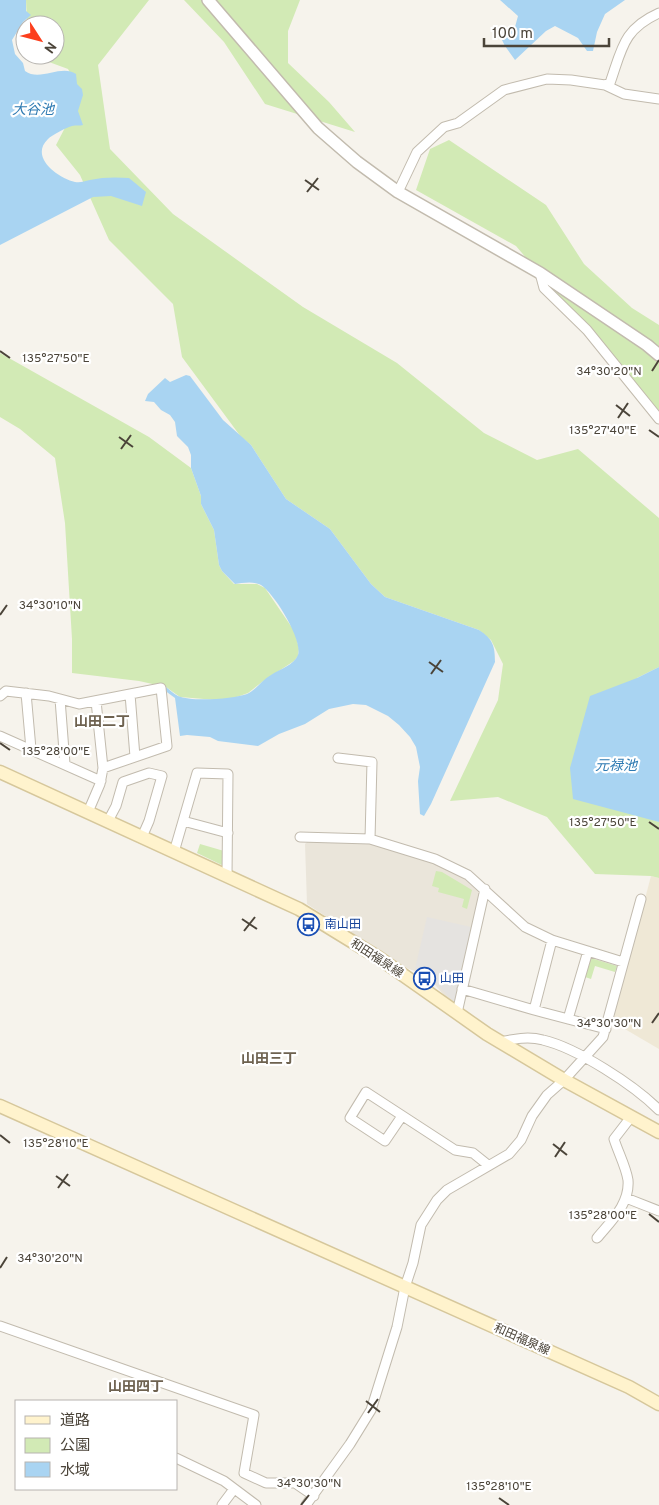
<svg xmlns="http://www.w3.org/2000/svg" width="659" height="1505" viewBox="0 0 659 1505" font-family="Overpass,'Noto Sans JP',sans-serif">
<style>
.residential{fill:#eae5da}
.education{fill:#efe8d6}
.green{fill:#d2eab5}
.parking{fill:#e5e3e0}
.water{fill:#a9d4f2}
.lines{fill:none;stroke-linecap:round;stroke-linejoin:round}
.minor-casing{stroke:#c2bbae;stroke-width:11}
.tertiary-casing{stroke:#c2bbae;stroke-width:14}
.secondary-casing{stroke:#d6c79b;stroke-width:15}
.minor{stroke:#fff;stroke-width:9}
.tertiary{stroke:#fff;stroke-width:11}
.secondary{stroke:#fff3cd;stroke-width:12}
.ticks{fill:none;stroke:#4b4439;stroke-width:2}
.labels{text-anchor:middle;stroke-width:4.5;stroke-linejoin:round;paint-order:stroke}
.transit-label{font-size:12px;fill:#164399;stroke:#fff;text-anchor:start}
.street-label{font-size:12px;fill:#4b4439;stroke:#fff}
.water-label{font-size:14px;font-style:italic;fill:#2e7ab2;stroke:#fff}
.neighbourhood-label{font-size:14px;font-weight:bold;fill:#6e6250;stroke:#fff}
.ticks-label{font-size:12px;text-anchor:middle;fill:#4b4439;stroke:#fff;stroke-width:4.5;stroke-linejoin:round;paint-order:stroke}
</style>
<rect width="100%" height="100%" fill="#f6f3ec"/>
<path class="residential" d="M 309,840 L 370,843 L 434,863 L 465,878 L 479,888 L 480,892 L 455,1003 L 444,995 L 430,979 L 422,974 L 404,967 L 307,904 L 305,844 Z"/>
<path class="education" d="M 651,876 L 659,878 L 659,1049 L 618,1025 L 613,1020 Z"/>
<path class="green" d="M 26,0 L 149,0 L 98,65 L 110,149 L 173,214 L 303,307 L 397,363 L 484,433 L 537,460 L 578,449 L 659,518 L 659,667 L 637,678 L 647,818 L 659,822 L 659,878 L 651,876 L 595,874 L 547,817 L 498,797 L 450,801 L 498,700 L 503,664 L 491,640 L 479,630 L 385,597 L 371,584 L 330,529 L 286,499 L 251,445 L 241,437 L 182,357 L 173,304 L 109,240 L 80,175 L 56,145 L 82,95 L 68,69 L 30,55 L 55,55 L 55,25 L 27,25 Z
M 184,0 L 300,0 L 288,31 L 288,63 L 329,102 L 355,132 L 265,104 L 224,42 Z
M 449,140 L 546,205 L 584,264 L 632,308 L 659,325 L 659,414 L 516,246 L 416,190 L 430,149 Z
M 0,353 L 149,437 L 191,468 L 201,496 L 201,504 L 214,530 L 219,565 L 222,571 L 234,584 L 257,584 L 265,588 L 295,632 L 299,649 L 298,656 L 294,661 L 262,682 L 248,693 L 234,698 L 216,700 L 180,697 L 166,687 L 139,681 L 72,673 L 72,639 L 65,523 L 55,458 L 20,429 L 0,417 Z
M 200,844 L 224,851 L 224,866 L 197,853 Z
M 436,871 L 442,872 L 472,890 L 467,909 L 462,907 L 464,899 L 438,892 L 439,888 L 432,886 Z
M 591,958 L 617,966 L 615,972 L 595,966 L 591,979 L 585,977 Z"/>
<path class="parking" d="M 427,917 L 471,927 L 454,1002 L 430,977 L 415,969 Z"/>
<path class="water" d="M 0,0 L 26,0 L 26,11 L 31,15 L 23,22 L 12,40 L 15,54 L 23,63 L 25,71 C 40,82 61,64 76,74 L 77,84 L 82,89 L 83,95 L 78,111 L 83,125 C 80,126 76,125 72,126 C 67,127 52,135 48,139 C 29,157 58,178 75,182 C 81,183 84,181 90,180 C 102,177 117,177 129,178 L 146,192 L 142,206 L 111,196 L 93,197 L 0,245 Z
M 500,0 L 625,0 L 605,14 L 597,32 L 593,51 L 587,51 L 578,38 L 555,26 L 546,31 L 515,60 L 505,46 L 500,36 L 515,27 L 518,16 Z
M 186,375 L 190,376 L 223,420 L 251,445 L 286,499 L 330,529 L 371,584 L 385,597 L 479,630 C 493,639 495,646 495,662 L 431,804 L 424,816 L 420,814 L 418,781 L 420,767 L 416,747 L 410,737 L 399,725 L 388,716 L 366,705 L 353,704 L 329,709 L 305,724 L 279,734 L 258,746 L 218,741 L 210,737 L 187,735 L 180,736 L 175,698 L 164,690 L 166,687 C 170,690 174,694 178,696 C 191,702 234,699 247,694 C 256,690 262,680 271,675 C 280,669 294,665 298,655 C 303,640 274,593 261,585 C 254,581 242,583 235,584 L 222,571 L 219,565 L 214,530 L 201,504 L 201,496 L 191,468 L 191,455 L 188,447 L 177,436 L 175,422 L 170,415 L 161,410 L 154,402 L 145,401 L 148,394 L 165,378 L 170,382 Z
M 659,667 L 659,822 L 573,799 L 570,768 L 590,696 L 637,678 Z"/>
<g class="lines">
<defs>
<path id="minor" d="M 605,85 L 610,83 C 622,49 623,29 659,13
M 398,192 L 417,152 L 444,127 L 458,123 L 504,90 L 547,79 L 571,80 L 605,85 L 624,94 L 659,99
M 540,273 L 544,288 L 587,330 L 659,419
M 26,693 L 31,749
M 130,694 L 135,757
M 0,696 L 6,691 L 49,696 L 79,704 L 161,688 L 167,746 L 103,768
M 60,699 L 65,764
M 0,736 L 101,781
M 338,758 L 372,762 L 370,839
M 88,812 L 100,784 L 103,768 L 96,701
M 108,821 L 116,806 L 123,782 L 149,773 L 162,776 L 149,821 L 142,837
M 183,821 L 228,833
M 300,837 L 370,839 L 435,859 L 468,875 L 525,927 L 552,940 L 623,962
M 174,852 L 197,773 L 228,774 L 227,876
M 462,989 L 534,1010 L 606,1029
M 534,1010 L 552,940
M 457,1013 L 485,889
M 568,1019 L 588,951
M 500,1042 C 514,1039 528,1036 543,1040 C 577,1048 634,1085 659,1110
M 402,1116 L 385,1141 L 350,1118 L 366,1092 L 455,1150 L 473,1153 L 488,1165
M 626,1198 L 659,1211
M 597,1238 C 611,1221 630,1204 628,1180 C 626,1167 618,1152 614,1139 L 631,1117
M 0,1326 L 254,1415 L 244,1473 L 266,1483 L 295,1483 L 314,1496
M 176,1458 L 224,1481 L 256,1505
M 222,1505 L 234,1489
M 306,1505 L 350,1444 L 371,1410 L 397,1327 L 405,1287 L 413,1263 L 421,1225 L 437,1200 L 447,1190 L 509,1154 L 521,1140 L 532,1116 L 547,1095 L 564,1080 L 603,1037 L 641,899"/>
<path id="tertiary" d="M 208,0 L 318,128 L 357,162 L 398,192 L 540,273 L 647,345 L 659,355"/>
<path id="secondary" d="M 0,772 L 299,909 L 379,958 L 487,1034 L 564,1080 L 659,1132
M 0,1106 L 629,1387 L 659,1404"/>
</defs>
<use href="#minor" class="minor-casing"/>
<use href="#tertiary" class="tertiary-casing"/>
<use href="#secondary" class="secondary-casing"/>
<use href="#minor" class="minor"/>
<use href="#tertiary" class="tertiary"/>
<use href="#secondary" class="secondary"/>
</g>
<path class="ticks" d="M 305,180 L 319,190M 307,192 L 318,178M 0,351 L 10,358M 652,371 L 659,360M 616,405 L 630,416M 618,418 L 628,403M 649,430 L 659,437M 119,437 L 133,447M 121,449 L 131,435M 0,615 L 7,605M 429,662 L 443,672M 431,674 L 441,660M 0,743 L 10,750M 649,822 L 659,829M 242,919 L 257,929M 244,931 L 255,917M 652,1023 L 659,1013M 0,1135 L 10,1143M 553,1144 L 567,1155M 555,1157 L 565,1142M 56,1176 L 70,1186M 58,1188 L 68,1174M 649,1214 L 659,1222M 0,1268 L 7,1257M 366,1401 L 380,1412M 368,1413 L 378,1399M 499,1498 L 509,1505M 301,1505 L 309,1495"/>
<defs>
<symbol id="bus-ring" viewBox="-11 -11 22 22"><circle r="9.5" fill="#fff" stroke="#1a4fb4" stroke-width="1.5"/><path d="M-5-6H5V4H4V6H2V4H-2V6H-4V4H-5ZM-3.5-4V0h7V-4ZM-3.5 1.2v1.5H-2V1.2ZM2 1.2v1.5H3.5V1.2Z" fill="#1a4fb4"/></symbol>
</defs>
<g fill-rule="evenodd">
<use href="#bus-ring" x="296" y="912" width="25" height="25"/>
<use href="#bus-ring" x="412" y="966" width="25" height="25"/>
</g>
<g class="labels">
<g class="transit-label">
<text x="325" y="928">南山田</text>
<text x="440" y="982">山田</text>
</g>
<g class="street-label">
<text transform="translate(377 958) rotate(33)" y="4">和田福泉線</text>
<text transform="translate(522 1339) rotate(24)" y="4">和田福泉線</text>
</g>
<g class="water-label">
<text x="33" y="114">大谷池</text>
<text x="616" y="770">元禄池</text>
</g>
<g class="neighbourhood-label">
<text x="102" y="726">山田二丁</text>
<text x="269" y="1063">山田三丁</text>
<text x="136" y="1391">山田四丁</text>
</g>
</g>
<g class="ticks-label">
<text x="56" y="362">135°27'50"E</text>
<text x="609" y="375">34°30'20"N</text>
<text x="603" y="434">135°27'40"E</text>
<text x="50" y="609">34°30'10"N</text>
<text x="56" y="755">135°28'00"E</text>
<text x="603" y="826">135°27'50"E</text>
<text x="609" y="1027">34°30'30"N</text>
<text x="56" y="1147">135°28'10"E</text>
<text x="603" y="1219">135°28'00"E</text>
<text x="50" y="1262">34°30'20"N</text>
<text x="309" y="1487">34°30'30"N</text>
<text x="499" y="1490">135°28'10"E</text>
</g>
<rect x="15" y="1400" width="162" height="90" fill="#ffffff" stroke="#b7b4b0"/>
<rect x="25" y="1416" width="25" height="8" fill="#fff3cd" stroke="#b7b4b0"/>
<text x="60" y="1425" font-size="15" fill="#4b4439">道路</text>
<rect x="25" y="1438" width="25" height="15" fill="#d2eab5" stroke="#b7b4b0"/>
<text x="60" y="1450" font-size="15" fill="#4b4439">公園</text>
<rect x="25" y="1462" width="25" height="15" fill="#a9d4f2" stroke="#b7b4b0"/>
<text x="60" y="1475" font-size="15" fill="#4b4439">水域</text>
<g transform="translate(40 40) rotate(126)"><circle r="24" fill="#ffffff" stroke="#b7b4b0"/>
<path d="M0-4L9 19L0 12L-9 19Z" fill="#fc3f1d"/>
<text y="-8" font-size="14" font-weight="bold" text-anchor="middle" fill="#4b4439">N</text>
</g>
<path d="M484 38v8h125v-8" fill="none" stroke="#4b4439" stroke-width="2.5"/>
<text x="492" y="38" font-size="15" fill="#4b4439" stroke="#ffffff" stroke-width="4" paint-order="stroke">100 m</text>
</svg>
